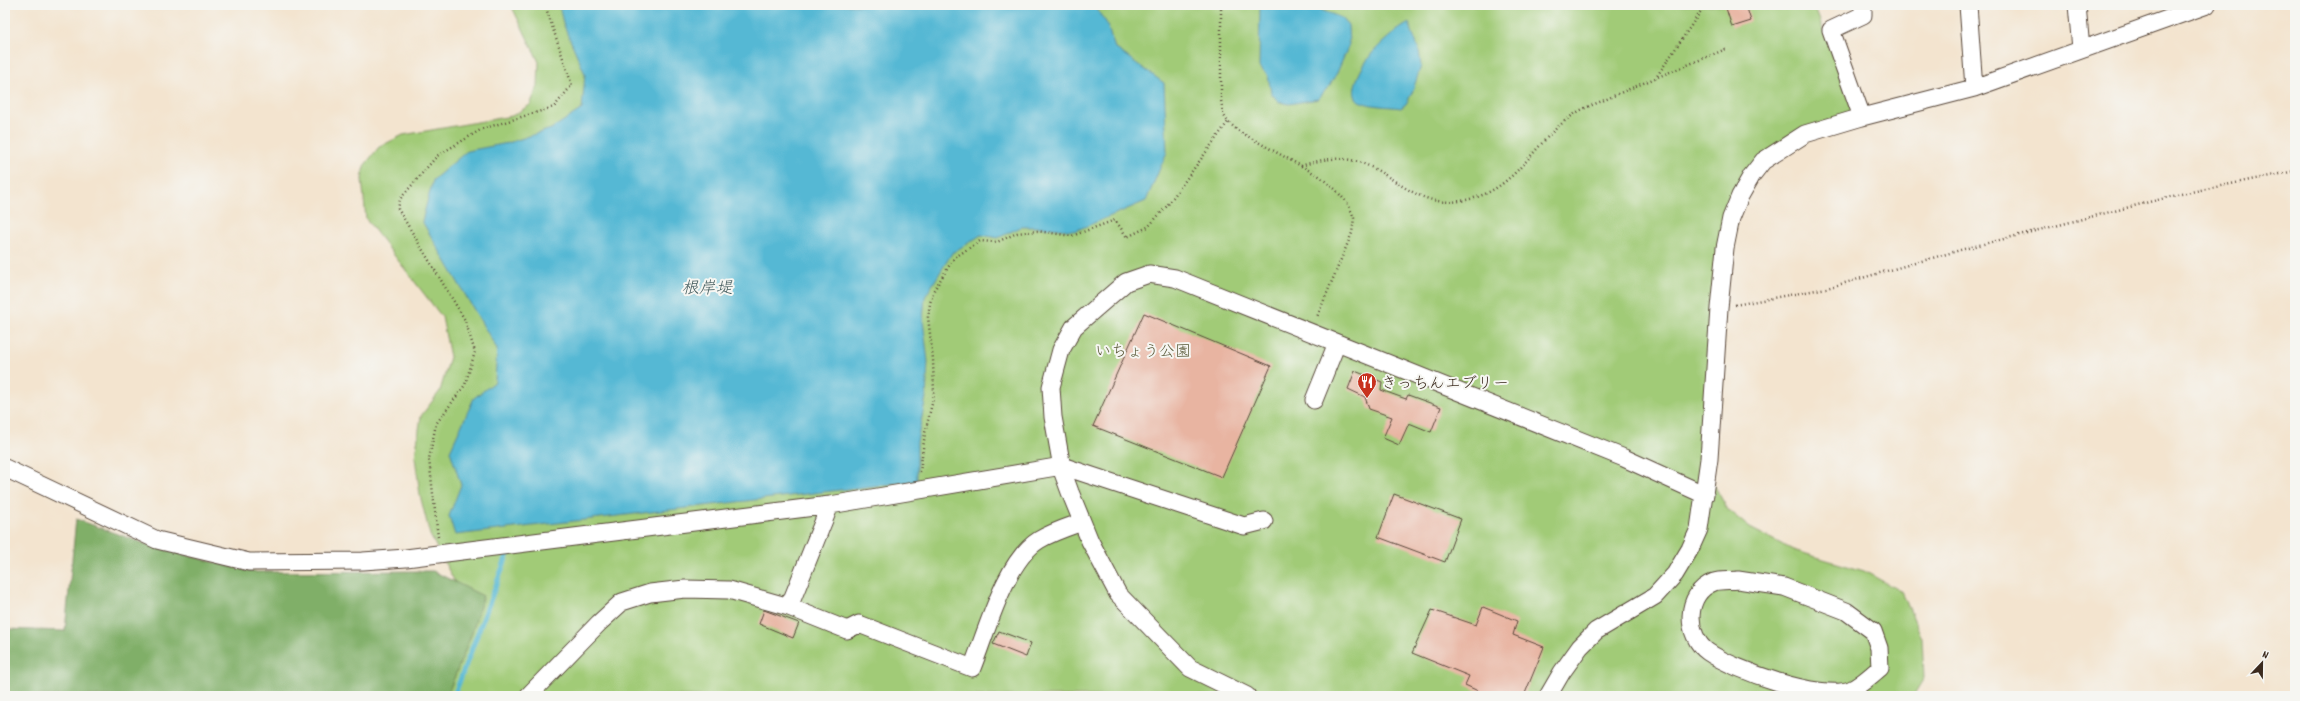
<svg xmlns="http://www.w3.org/2000/svg" width="2300" height="701" viewBox="0 0 2300 701" font-family="Dekko,'Klee One',sans-serif">
<style>
.green{fill:#a1cb77;stroke:#6e7a4a}
.forest{fill:#80af68;stroke:#5e6c43}
.water{fill:#55b8d4;stroke:#487179}
.lines{fill:none;stroke-linecap:round;stroke-linejoin:round}
.stream{stroke:#55b8d4;stroke-width:5}
.building{fill:#e8b4a1}
.minor-casing{stroke:#574639;stroke-width:19}
.path{stroke:#574639;stroke-width:2.5;stroke-dasharray:1 3;stroke-linecap:butt}
.minor{stroke:#fff;stroke-width:17}
.labels{text-anchor:middle;stroke-width:4;stroke-linejoin:round;paint-order:stroke}
.park-label{font-size:16px;fill:#5a5a39;stroke:#f6f6f2}
.poi-label{font-size:16px;fill:#3b2a1e;stroke:#f6f6f2;text-anchor:start}
.water-label{font-size:17px;font-style:italic;fill:#445c5e;stroke:#f6f6f2}
</style>
<rect width="100%" height="100%" fill="#f6f6f2"/>
<filter id="ink" filterUnits="userSpaceOnUse"><feTurbulence type="fractalNoise" baseFrequency=".025" numOctaves="2"/><feDisplacementMap in="SourceGraphic" scale="8" xChannelSelector="R" yChannelSelector="G"/><feConvolveMatrix kernelMatrix="1 2 1 2 8 2 1 2 1" color-interpolation-filters="sRGB"/></filter>
<filter id="wash" filterUnits="userSpaceOnUse"><feTurbulence type="fractalNoise" baseFrequency=".012" numOctaves="4" result="noise"/><feDisplacementMap in="SourceGraphic" scale="16" xChannelSelector="R" yChannelSelector="G"/><feGaussianBlur stdDeviation="0.9" result="paint"/><feColorMatrix in="noise" values="0 0 0 0 0 0 0 0 0 0 0 0 0 0 0 0 0 1.4 0 .05"/><feComposite in="paint" operator="in"/></filter>
<g filter="url(#wash)">
<rect width="100%" height="100%" fill="#f3e4cf"/>
<path class="green" d="M 511,5 L 1814,5 L 1853,110 L 1849,116 L 1741,178 L 1701,462 L 1728,510 L 1750,528 L 1793,550 L 1864,571 L 1902,592 L 1922,638 L 1924,678 L 1913,696 L 427,696 L 457,586 L 430,535 L 420,495 L 415,457 L 421,416 L 440,391 L 450,357 L 442,317 L 366,219 L 362,179 L 364,166 L 379,147 L 403,135 L 512,116 L 530,105 L 538,86 L 539,62 Z"/>
<path class="forest" d="M 76,519 L 151,546 L 252,572 L 433,571 L 483,596 L 472,633 L 447,696 L 5,696 L 5,629 L 65,631 Z"/>
<path class="water" d="M 559,5 L 1093,5 L 1106,22 L 1115,48 L 1164,83 L 1167,152 L 1146,201 L 1075,231 L 1042,227 L 1021,227 L 998,238 L 981,235 L 952,253 L 925,297 L 923,320 L 928,362 L 926,397 L 917,442 L 917,481 L 455,535 L 449,516 L 461,485 L 450,451 L 474,398 L 495,382 L 497,349 L 422,221 L 433,180 L 467,151 L 508,143 L 551,129 L 582,109 L 585,74 L 563,23 Z
M 1262,5 L 1308,5 L 1342,18 L 1348,25 L 1349,45 L 1337,73 L 1329,86 L 1318,99 L 1289,104 L 1279,102 L 1271,93 L 1268,76 L 1259,67 L 1260,8 Z
M 1409,23 L 1419,50 L 1421,66 L 1412,93 L 1406,104 L 1401,108 C 1389,106 1370,107 1359,101 C 1345,92 1367,58 1375,50 C 1385,40 1396,30 1409,23 Z"/>
<g class="lines">
<path class="stream" d="M 454,696 L 510,548"/>
</g>
<g id="blocks">
<path class="building" d="M 1725,5 L 1746,5 L 1751,21 L 1732,27 Z
M 1144,313 L 1271,366 L 1222,477 L 1093,426 Z
M 1355,371 L 1382,382 L 1381,390 L 1406,399 L 1408,395 L 1441,407 L 1431,432 L 1409,423 L 1399,445 L 1383,438 L 1392,417 L 1369,409 L 1365,397 L 1348,389 Z
M 1394,494 L 1461,519 L 1445,562 L 1378,537 Z
M 1483,607 L 1517,621 L 1513,635 L 1544,647 L 1524,696 L 1489,696 L 1465,685 L 1469,676 L 1412,653 L 1432,610 L 1476,625 Z
M 764,610 L 799,623 L 793,638 L 759,624 Z
M 999,631 L 1031,643 L 1026,657 L 993,644 Z"/>
</g>
</g>
<g filter="url(#ink)">
<use href="#blocks" fill-opacity="0" stroke="#574639" stroke-width="1"/>
<g class="lines">
<defs>
<path id="minor" d="M 1968,5 L 1974,88
M 2077,5 L 2081,49
M 1862,117 L 1831,30 L 1863,15 L 1863,5
M 1314,400 L 1337,343
M 5,468 L 157,540 L 249,562 L 363,561 L 406,558 L 830,505 L 1062,466 L 1244,526 L 1264,521
M 1738,580 L 1784,587 L 1846,611 L 1873,631 L 1879,648 L 1880,668 C 1871,675 1860,686 1850,690 C 1821,701 1734,670 1708,652 C 1685,636 1684,593 1714,582 C 1720,580 1731,581 1738,580 Z
M 789,607 L 830,505
M 528,696 L 599,623 L 622,602 L 650,593 L 685,589 L 729,590 L 789,607 L 847,630 L 859,624 L 972,668 C 987,631 1005,561 1039,540 C 1052,532 1068,527 1082,522
M 1247,696 L 1190,668 L 1118,594 L 1090,541 L 1070,492 L 1063,473 L 1053,417 L 1051,387 L 1061,350 L 1074,327 L 1126,282 L 1149,274 L 1175,278 L 1624,458 L 1705,495
M 1548,696 L 1562,672 L 1580,647 L 1596,631 L 1655,596 L 1675,574 L 1690,549 L 1699,529 L 1709,459 L 1719,308 L 1725,248 L 1731,218 L 1740,196 L 1752,175 L 1763,161 L 1805,134 L 1862,117 L 1974,88 L 2207,5"/>
</defs>
<use href="#minor" class="minor-casing"/>
<path class="path" d="M 1221,5 L 1221,100 L 1223,114 L 1228,122 L 1240,132 L 1319,176 L 1335,189 L 1348,204 L 1354,218 L 1352,233 L 1317,317
M 1655,79 L 1705,5
M 1301,166 C 1318,160 1337,156 1355,161 C 1393,171 1414,208 1460,201 C 1517,193 1531,143 1573,115 C 1584,107 1599,103 1611,97 C 1649,80 1688,65 1726,49
M 1735,305 L 1827,288 L 1964,249 L 2181,194 L 2295,171
M 920,472 L 925,433 L 934,395 L 933,359 L 928,317 L 930,303 L 934,290 L 954,258 L 980,241 L 997,242 L 1017,233 L 1037,231 L 1072,236 L 1115,220 L 1127,237 L 1148,227 L 1166,207 L 1228,122
M 438,537 L 429,459 L 436,424 L 465,385 L 475,352 L 465,320 L 398,209 L 400,199 L 437,156 L 482,129 L 554,107 L 572,85 L 545,5"/>
<use href="#minor" class="minor"/>
</g>
</g>
<defs>
<symbol id="restaurant-pin" viewBox="-11 -11 22 30"><path d="M0 17L-7.5 6A9.5 9.5 0 1 1 7.5 6Z" fill="#c8321e" stroke="#f6f6f2"/><path d="M-5-6h1v4h1v-4h1v4h1v-4h1v5L-1.5 .5V6h-2V.5L-5-1ZM5-6V6H3V1.5H1.5Q1.5-4 5-6Z" fill="#fff"/></symbol>
</defs>
<g fill-rule="evenodd">
<use href="#restaurant-pin" x="1356" y="371" width="22" height="30"/>
</g>
<g class="labels">
<g class="park-label">
<text x="1143" y="356">いちょう公園</text>
</g>
<g class="poi-label">
<text x="1381" y="388">きっちんエブリー</text>
</g>
<g class="water-label">
<text x="707" y="293">根岸堤</text>
</g>
</g>
<rect width="2300" height="701" fill="none" stroke="#f6f6f2" stroke-width="20"/>
<g transform="translate(2262 663) rotate(22)" stroke="#f6f6f2" stroke-width="3" paint-order="stroke">
<path d="M0-3L7 15L0 10L-7 15Z" fill="#3b2a1e"/>
<text y="-6" font-size="11" font-weight="bold" text-anchor="middle" fill="#3b2a1e">N</text>
</g>
</svg>
